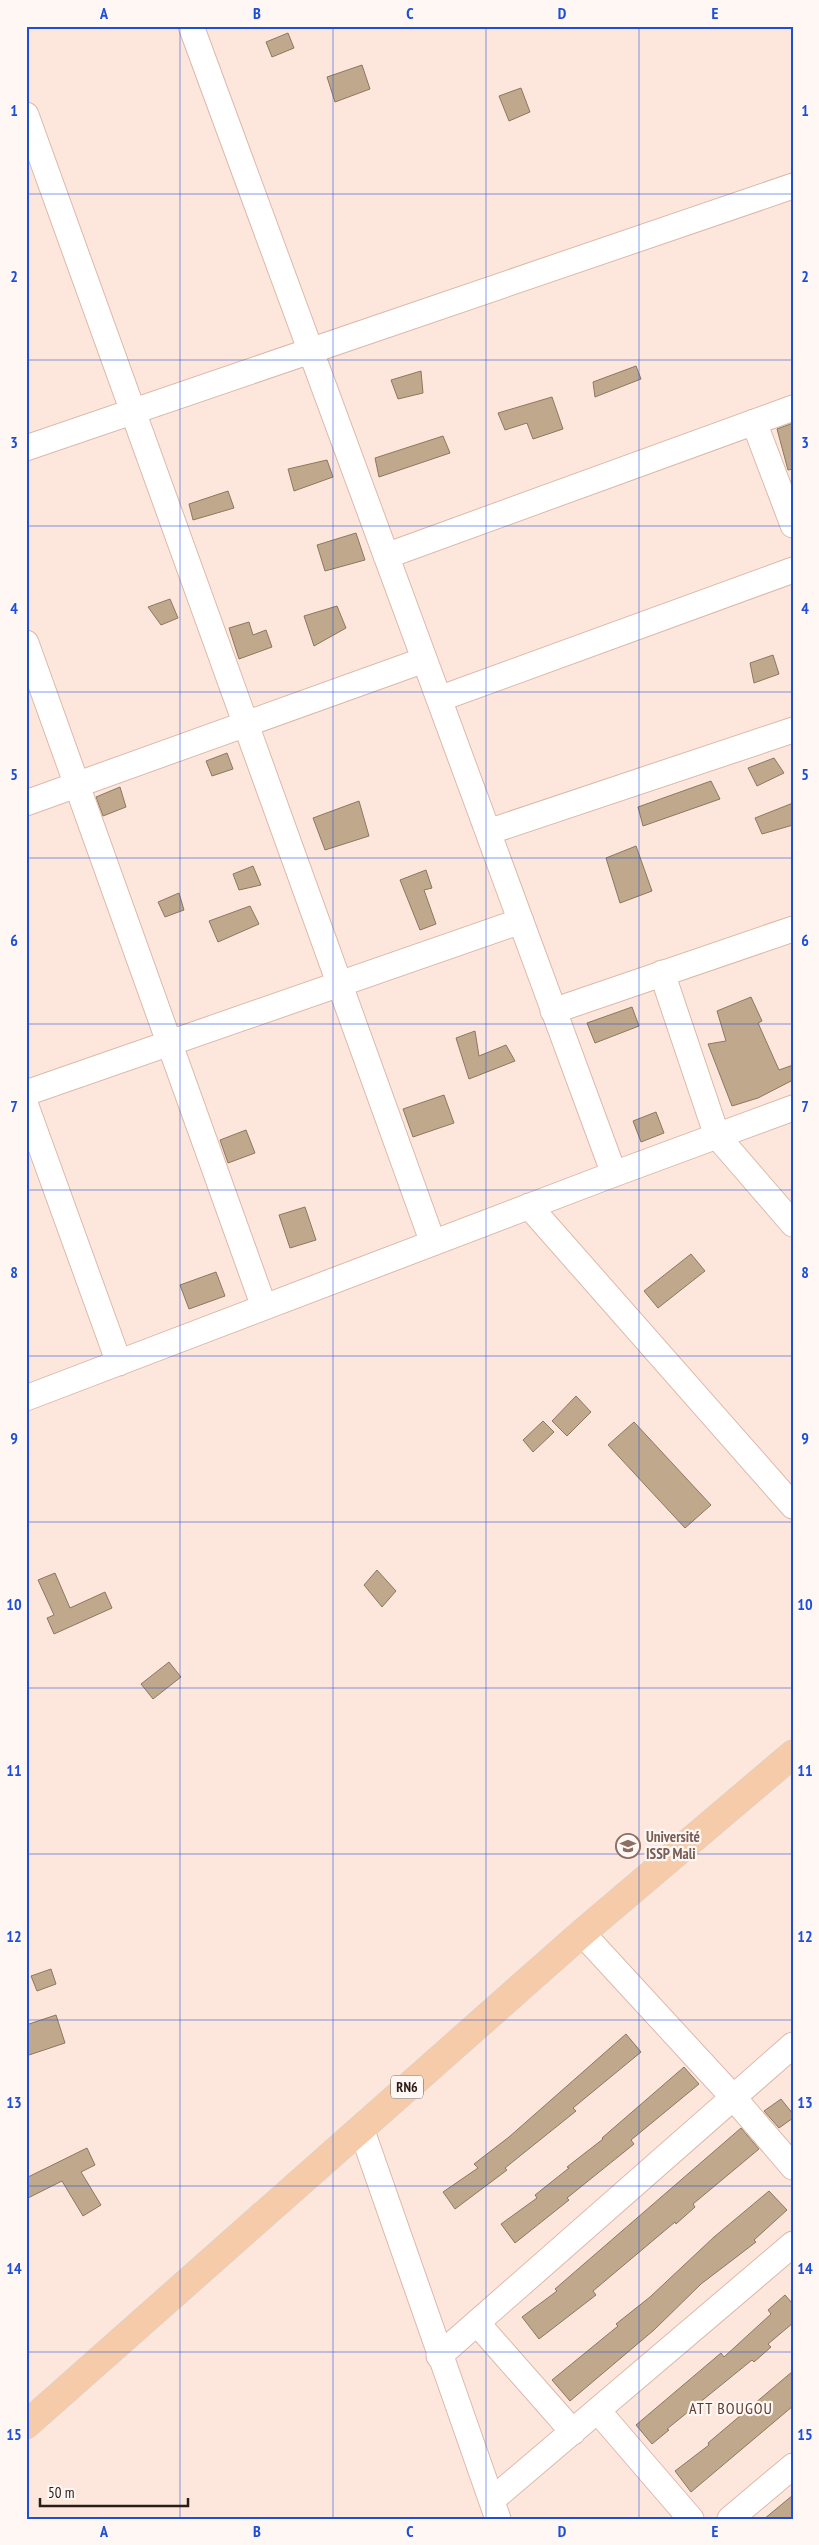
<svg xmlns="http://www.w3.org/2000/svg" width="819" height="2545" viewBox="0 0 819 2545" font-family="'PT Sans Narrow',sans-serif">
<style>
.building{fill:#c0a88d;stroke:#8e775e}
.lines{fill:none;stroke-linecap:round;stroke-linejoin:round}
.minor-casing{stroke:#dcb9a9;stroke-width:27}
.major-casing{stroke:#d4d2d1;stroke-width:29}
.minor{stroke:#fff;stroke-width:25}
.major{stroke:#f5cba9;stroke-width:28}
.grid{fill:none;stroke:#1d4ed8;stroke-width:1;stroke-opacity:0.55}
.labels{text-anchor:middle;stroke-width:4.5;stroke-linejoin:round;paint-order:stroke}
.shield{fill:#fff7f4;stroke:#6a5e59;stroke-width:1}
.shield-label{font-size:14px;font-weight:bold;fill:#2a1d17}
.education-label{font-size:15px;font-weight:bold;fill:#785e54;stroke:#fff7f4;text-anchor:start}
.neighbourhood-label{font-size:16px;letter-spacing:1px;fill:#593c2f;stroke:#fff7f4}
.neatline{fill:none;stroke:#1d4ed8;stroke-width:2}
.grid-label{font-size:16px;text-anchor:middle;font-weight:bold;fill:#1d4ed8}
</style>
<rect width="100%" height="100%" fill="#fde7dd"/>
<path class="building" d="M 288,33 L 294,48 L 272,57 L 266,42 Z
M 362,65 L 370,89 L 335,102 L 327,77 Z
M 521,88 L 530,112 L 509,121 L 499,96 Z
M 636,366 L 641,379 L 595,397 L 593,382 Z
M 421,371 L 423,393 L 398,399 L 391,380 Z
M 552,397 L 563,429 L 533,439 L 527,423 L 505,430 L 498,413 Z
M 793,423 L 793,469 L 788,470 L 777,429 Z
M 443,436 L 450,453 L 379,477 L 375,458 Z
M 327,460 L 333,477 L 294,491 L 288,469 Z
M 228,491 L 234,508 L 193,520 L 189,504 Z
M 356,533 L 365,560 L 325,571 L 317,545 Z
M 170,599 L 178,618 L 161,625 L 148,607 Z
M 337,606 L 346,628 L 314,646 L 304,616 Z
M 249,622 L 253,635 L 266,630 L 272,647 L 239,659 L 229,628 Z
M 773,655 L 779,674 L 754,683 L 750,663 Z
M 227,753 L 233,769 L 212,776 L 206,761 Z
M 774,758 L 784,773 L 757,786 L 748,768 Z
M 711,781 L 720,799 L 643,826 L 638,807 Z
M 120,787 L 126,807 L 103,816 L 96,797 Z
M 359,801 L 369,836 L 325,850 L 313,818 Z
M 793,803 L 793,825 L 762,834 L 755,818 Z
M 636,846 L 652,891 L 620,903 L 606,858 Z
M 253,866 L 261,885 L 239,890 L 233,874 Z
M 426,870 L 432,888 L 424,890 L 436,924 L 420,930 L 400,880 Z
M 179,893 L 184,910 L 165,917 L 158,902 Z
M 250,906 L 259,924 L 218,942 L 209,921 Z
M 751,997 L 762,1021 L 758,1023 L 779,1070 L 793,1065 L 793,1080 L 758,1098 L 732,1106 L 708,1044 L 726,1041 L 717,1011 Z
M 632,1007 L 639,1026 L 595,1043 L 587,1023 Z
M 475,1031 L 479,1056 L 506,1045 L 515,1061 L 469,1079 L 456,1038 Z
M 444,1095 L 454,1123 L 413,1137 L 403,1109 Z
M 656,1112 L 664,1133 L 641,1142 L 633,1121 Z
M 246,1130 L 255,1153 L 228,1163 L 220,1140 Z
M 305,1207 L 316,1240 L 290,1248 L 279,1215 Z
M 691,1254 L 705,1271 L 658,1308 L 644,1291 Z
M 216,1272 L 225,1296 L 189,1309 L 180,1285 Z
M 576,1396 L 591,1412 L 567,1436 L 552,1421 Z
M 543,1421 L 554,1432 L 533,1452 L 523,1440 Z
M 634,1422 L 711,1505 L 685,1528 L 608,1445 Z
M 377,1570 L 396,1591 L 382,1607 L 364,1585 Z
M 55,1573 L 70,1608 L 105,1592 L 112,1608 L 54,1634 L 47,1618 L 54,1615 L 38,1580 Z
M 169,1662 L 181,1677 L 153,1699 L 141,1684 Z
M 51,1969 L 56,1984 L 37,1991 L 31,1976 Z
M 56,2015 L 65,2043 L 26,2056 L 26,2025 Z
M 626,2034 L 641,2052 L 573,2108 L 576,2111 L 505,2168 L 507,2170 L 455,2209 L 443,2192 L 478,2168 L 474,2164 L 509,2137 Z
M 684,2067 L 699,2084 L 631,2140 L 634,2144 L 567,2198 L 569,2200 L 515,2243 L 501,2224 L 537,2198 L 535,2195 L 569,2168 L 567,2167 L 603,2139 L 602,2138 Z
M 781,2099 L 793,2114 L 793,2118 L 779,2128 L 764,2111 Z
M 741,2128 L 759,2149 L 693,2204 L 695,2207 L 676,2224 L 675,2222 L 593,2291 L 596,2295 L 539,2339 L 522,2317 L 557,2291 L 555,2289 Z
M 87,2148 L 95,2165 L 81,2172 L 101,2205 L 83,2216 L 62,2181 L 26,2199 L 26,2178 Z
M 769,2191 L 787,2210 L 754,2240 L 756,2242 L 701,2284 L 654,2330 L 570,2401 L 552,2380 L 618,2326 L 616,2324 L 650,2297 L 714,2237 Z
M 785,2295 L 793,2304 L 793,2323 L 768,2344 L 771,2347 L 754,2362 L 752,2360 L 667,2429 L 669,2430 L 652,2444 L 636,2425 L 721,2353 L 724,2357 L 771,2314 L 768,2310 Z
M 793,2371 L 793,2406 L 691,2492 L 675,2471 L 709,2445 L 708,2443 Z
M 793,2495 L 793,2519 L 764,2519 Z"/>
<g class="lines">
<defs>
<path id="minor" d="M 191,26 L 614,1174
M 26,115 L 433,1243
M 754,422 L 793,525
M 26,448 L 793,186
M 386,556 L 793,408
M 26,643 L 264,1307
M 439,699 L 793,570
M 26,803 L 424,660
M 488,832 L 793,730
M 662,973 L 717,1136 L 793,1224
M 553,1011 L 793,929
M 26,1093 L 521,921
M 26,1106 L 119,1363
M 529,1206 L 793,1506
M 26,1398 L 614,1174 L 793,1108
M 582,1933 L 733,2097 L 793,2167
M 361,2128 L 498,2519
M 477,2323 L 573,2432
M 439,2356 L 793,2045
M 598,2411 L 691,2519
M 492,2500 L 793,2244
M 730,2519 L 793,2466"/>
<path id="major" d="M 26,2425 L 582,1933 L 793,1754"/>
</defs>
<use href="#minor" class="minor-casing"/>
<use href="#major" class="major-casing"/>
<use href="#minor" class="minor"/>
<use href="#major" class="major"/>
</g>
<path class="grid" d="M 180,26 L 180,2519M 333,26 L 333,2519M 486,26 L 486,2519M 639,26 L 639,2519M 26,194 L 793,194M 26,360 L 793,360M 26,526 L 793,526M 26,692 L 793,692M 26,858 L 793,858M 26,1024 L 793,1024M 26,1190 L 793,1190M 26,1356 L 793,1356M 26,1522 L 793,1522M 26,1688 L 793,1688M 26,1854 L 793,1854M 26,2020 L 793,2020M 26,2186 L 793,2186M 26,2352 L 793,2352"/>
<defs>
<symbol id="university-ring" viewBox="-11 -11 22 22"><circle r="9.5" fill="#fff7f4" stroke="#8d6e63" stroke-width="1.5"/><path d="M0-5L7-2L0 1L-7-2ZM-4 1L0 2.5L4 1V4Q0 6-4 4Z" fill="#8d6e63"/></symbol>
</defs>
<g fill-rule="evenodd">
<use href="#university-ring" x="614" y="1832" width="28" height="28"/>
</g>
<g class="labels">
<rect class="shield" x="391" y="2075.5" width="32" height="23" rx="4"/>
<g class="shield-label">
<text x="407" y="2092">RN6</text>
</g>
<g class="education-label">
<text x="646" y="1842">Université<tspan x="646" dy="17">ISSP Mali</tspan></text>
</g>
<g class="neighbourhood-label">
<text x="731" y="2414">ATT BOUGOU</text>
</g>
</g>
<rect width="819" height="2545" fill="none" stroke="#fff7f4" stroke-width="55"/>
<path d="M40 2498v8h148v-8" fill="none" stroke="#2a1d17" stroke-width="2.5"/>
<text x="48" y="2498" font-size="15" fill="#2a1d17" stroke="#fff7f4" stroke-width="4" paint-order="stroke">50 m</text>
<rect x="28" y="28" width="764" height="2490" class="neatline"/>
<g class="grid-label">
<text x="104" y="19">A</text>
<text x="257" y="19">B</text>
<text x="410" y="19">C</text>
<text x="562" y="19">D</text>
<text x="715" y="19">E</text>
<text x="14" y="116">1</text>
<text x="805" y="116">1</text>
<text x="14" y="282">2</text>
<text x="805" y="282">2</text>
<text x="14" y="448">3</text>
<text x="805" y="448">3</text>
<text x="14" y="614">4</text>
<text x="805" y="614">4</text>
<text x="14" y="780">5</text>
<text x="805" y="780">5</text>
<text x="14" y="946">6</text>
<text x="805" y="946">6</text>
<text x="14" y="1112">7</text>
<text x="805" y="1112">7</text>
<text x="14" y="1278">8</text>
<text x="805" y="1278">8</text>
<text x="14" y="1444">9</text>
<text x="805" y="1444">9</text>
<text x="14" y="1610">10</text>
<text x="805" y="1610">10</text>
<text x="14" y="1776">11</text>
<text x="805" y="1776">11</text>
<text x="14" y="1942">12</text>
<text x="805" y="1942">12</text>
<text x="14" y="2108">13</text>
<text x="805" y="2108">13</text>
<text x="14" y="2274">14</text>
<text x="805" y="2274">14</text>
<text x="14" y="2440">15</text>
<text x="805" y="2440">15</text>
<text x="104" y="2537">A</text>
<text x="257" y="2537">B</text>
<text x="410" y="2537">C</text>
<text x="562" y="2537">D</text>
<text x="715" y="2537">E</text>
</g>
</svg>
